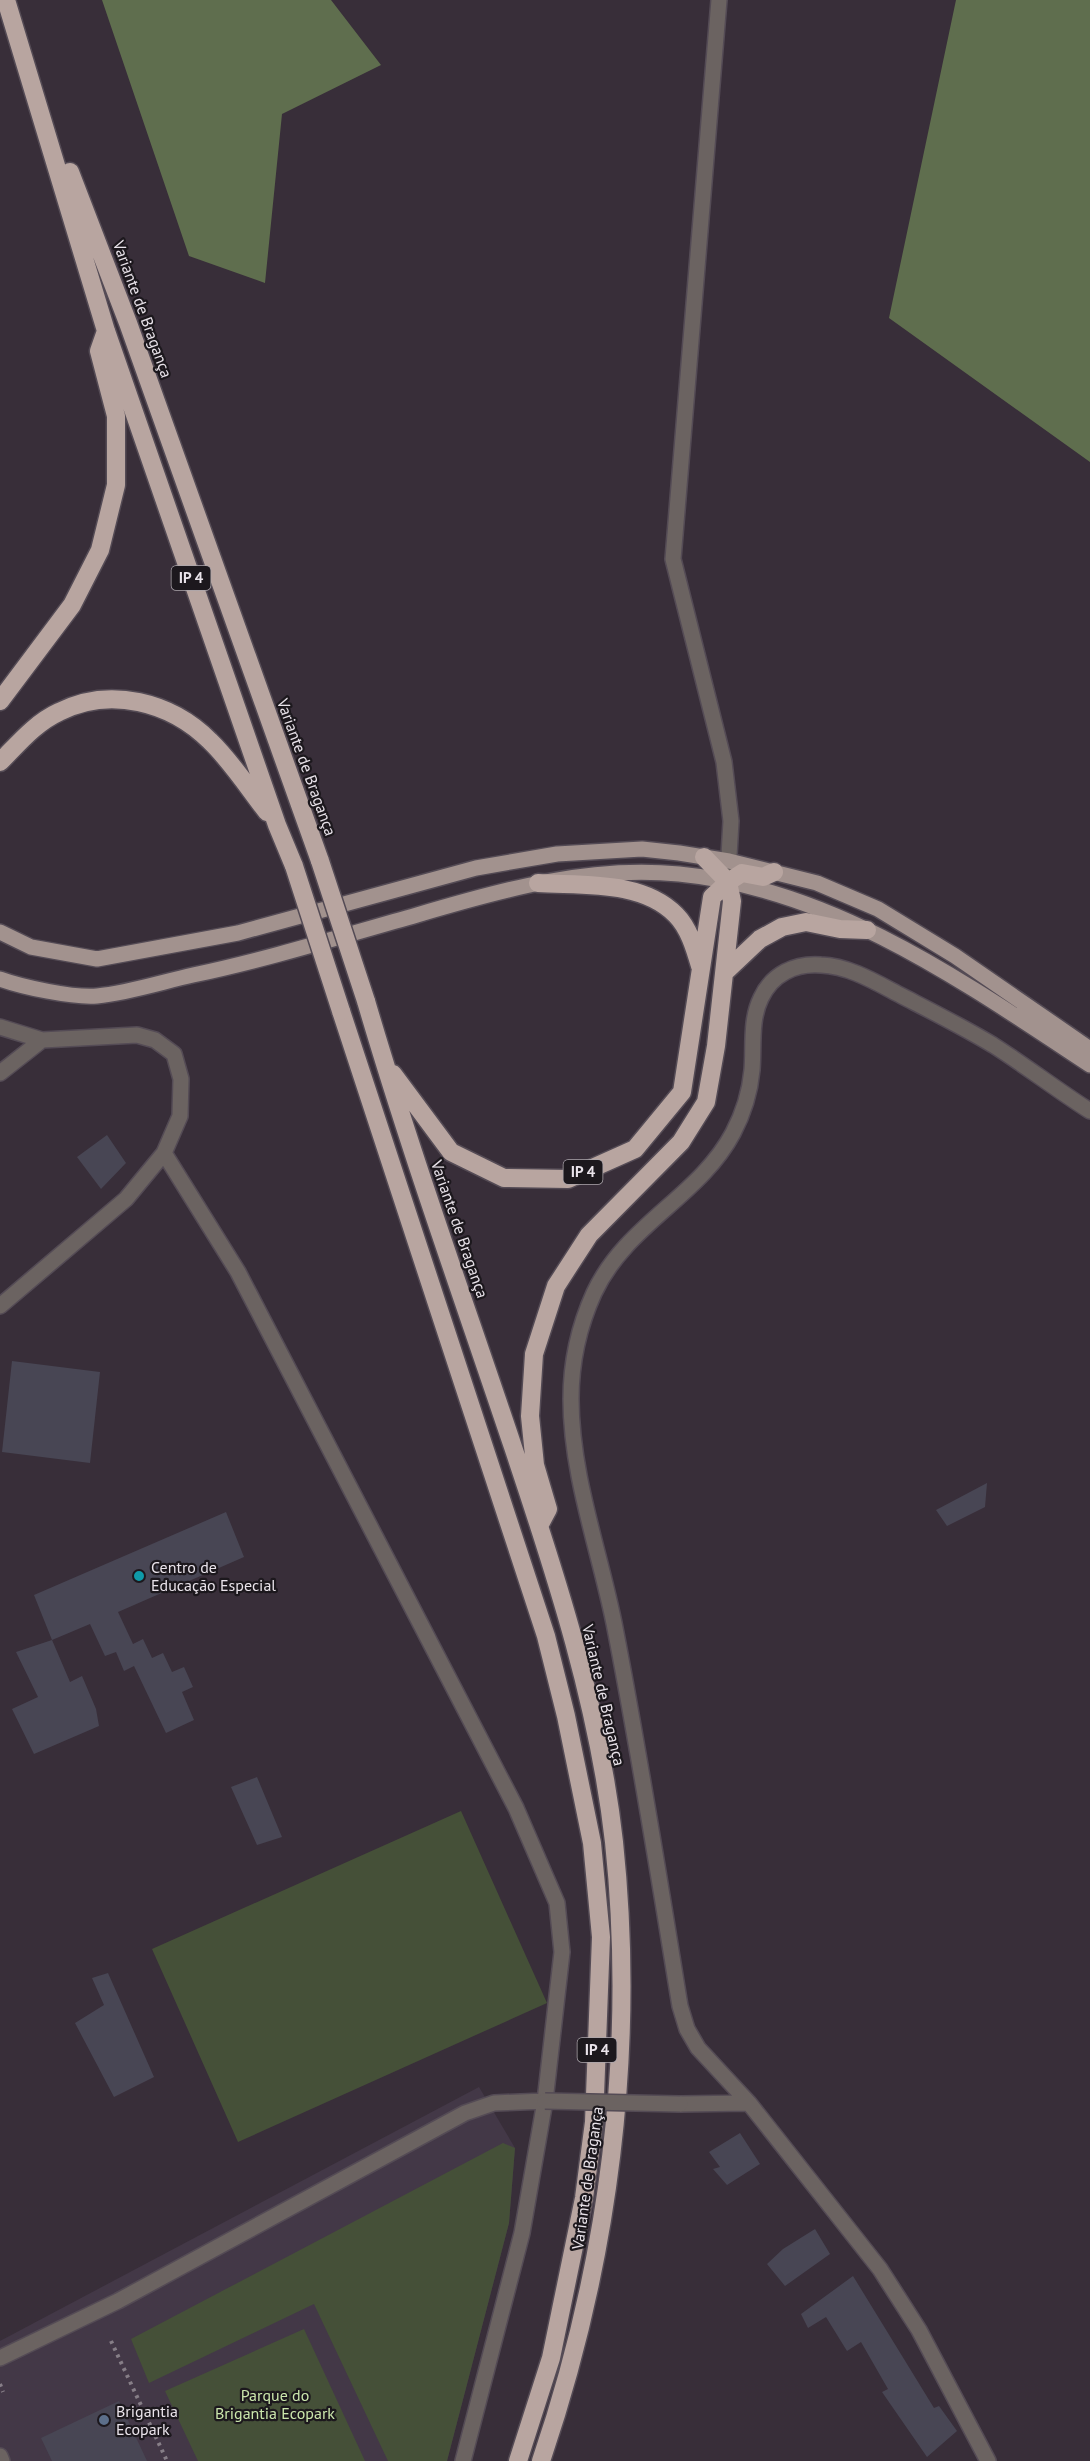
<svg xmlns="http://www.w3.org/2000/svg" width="1090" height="2461" viewBox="0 0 1090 2461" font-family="'PT Sans',sans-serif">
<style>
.industrial{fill:#433847}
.green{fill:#455038}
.forest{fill:#5f6e4e}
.building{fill:#484654}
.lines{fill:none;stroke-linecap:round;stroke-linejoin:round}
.street-casing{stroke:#544b55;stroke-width:18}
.primary-casing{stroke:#544b55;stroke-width:18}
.highway-casing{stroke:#544b55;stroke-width:21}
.path{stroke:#867e87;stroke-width:4;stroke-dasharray:3 4.5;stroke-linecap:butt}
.street{stroke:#6b6361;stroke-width:15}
.primary{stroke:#a2928e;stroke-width:15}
.highway{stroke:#b8a5a0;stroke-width:18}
.street-bridge-casing{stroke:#544b55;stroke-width:18;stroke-linecap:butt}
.highway-bridge-casing{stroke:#544b55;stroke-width:21;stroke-linecap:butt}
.street-bridge{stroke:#6b6361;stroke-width:15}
.highway-bridge{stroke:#b8a5a0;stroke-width:18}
.culture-dot{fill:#0f9aa8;stroke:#1c181d;stroke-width:2}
.service-dot{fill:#5c6f8a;stroke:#1c181d;stroke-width:2}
.labels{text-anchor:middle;stroke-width:4.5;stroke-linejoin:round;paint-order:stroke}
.shield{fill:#1c181d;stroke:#aca6ac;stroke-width:1.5}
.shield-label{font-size:15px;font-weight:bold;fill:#e9e3ea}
.street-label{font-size:16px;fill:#e9e3ea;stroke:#1c181d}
.poi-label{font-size:16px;fill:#e9e3ea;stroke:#1c181d;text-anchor:start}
.park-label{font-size:16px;fill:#cbe6ac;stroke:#1c181d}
</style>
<rect width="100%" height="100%" fill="#382e39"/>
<path class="industrial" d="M 479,2087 L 515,2148 L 509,2223 L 447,2461 L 0,2461 L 0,2341 Z"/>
<path class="green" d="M 461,1811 L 547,2003 L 238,2142 L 152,1949 Z
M 503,2143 L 515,2148 L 509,2223 L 447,2461 L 388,2461 L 314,2304 L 149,2383 L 131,2339 Z
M 304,2329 L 365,2461 L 198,2461 L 165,2391 Z"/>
<path class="forest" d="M 102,0 L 331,0 L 381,65 L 282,114 L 265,283 L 189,256 Z
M 956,0 L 1090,0 L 1090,462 L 889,318 Z"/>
<path class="building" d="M 107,1135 L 126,1163 L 101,1189 L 77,1157 Z
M 12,1361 L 100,1372 L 90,1463 L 2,1452 Z
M 987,1483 L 985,1507 L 947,1526 L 936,1510 Z
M 226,1512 L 244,1557 L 118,1612 L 133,1644 L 143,1639 L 152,1658 L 163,1653 L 172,1672 L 184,1667 L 193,1687 L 182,1692 L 194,1720 L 166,1733 L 134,1666 L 124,1671 L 116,1652 L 105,1656 L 90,1624 L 52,1640 L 34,1595 Z
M 52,1640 L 70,1682 L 82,1676 L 96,1709 L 99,1726 L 34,1754 L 12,1709 L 38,1697 L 16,1652 Z
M 257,1777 L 282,1837 L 257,1845 L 231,1787 Z
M 108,1973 L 154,2077 L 114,2097 L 75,2023 L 104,2005 L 92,1978 Z
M 740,2133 L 760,2164 L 727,2185 L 713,2169 L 720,2167 L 709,2152 Z
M 815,2229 L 830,2254 L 785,2286 L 767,2264 L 783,2249 Z
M 853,2276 L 934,2408 L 939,2406 L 957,2431 L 927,2457 L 882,2392 L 888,2389 L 861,2342 L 847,2351 L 826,2317 L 808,2328 L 801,2314 Z
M 119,2401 L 147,2461 L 52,2461 L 41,2438 Z"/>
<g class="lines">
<defs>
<path id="street" d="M 719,0 L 673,559 L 724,762 L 731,821 L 728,873
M 0,1027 L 42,1040 L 137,1035 L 155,1040 L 174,1054 L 181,1079 L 180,1116 L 164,1153 L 126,1199 L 0,1306
M 0,1073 L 42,1040
M 164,1153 L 238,1272 L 516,1808 L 557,1903 L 562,1952 L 545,2101 L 522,2233 L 463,2461
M 680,2104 L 749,2103
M 0,2358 L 118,2301 L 465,2113 L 494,2103 L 545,2101
M 0,2456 L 2,2461
M 988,2461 L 919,2330 L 880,2269 L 749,2103 L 698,2048 L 687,2029 L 680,2006 C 659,1878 639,1750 614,1623 C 599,1549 571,1475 571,1399 C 571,1362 579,1326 594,1293 C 626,1224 699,1197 733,1133 C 743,1114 750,1092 752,1070 C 754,1047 750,1020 761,998 C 772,974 795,963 821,965 C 850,966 877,983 902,996 C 933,1012 963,1027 993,1045 C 1026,1066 1057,1090 1090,1111"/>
<path id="primary" d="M 0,932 L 31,947 L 97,959 L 238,933 L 476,868 L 557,854 L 642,849 L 679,853 L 729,861 L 817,883 L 878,909 L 955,956 L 1090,1049
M 0,979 C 22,987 73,998 97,996 C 128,993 162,982 193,975 C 269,959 342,936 417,915 C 501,890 590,865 679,874 C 833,889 964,982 1090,1065"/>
<path id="highway" d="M 6,0 L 106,331 L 277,825 L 294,866
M 70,172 L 128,323 L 320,861
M 0,701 L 72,605 L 100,550 L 116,485 L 116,416 L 99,351 L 106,331
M 0,762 C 18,744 35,723 59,712 C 110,686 171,702 210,741 C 231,761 249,789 267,812
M 538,883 C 582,886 642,880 676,915 C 689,928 695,949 700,966
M 725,972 L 760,939 L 782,927 L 806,922 L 840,929 L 867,930
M 366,1001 C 410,1151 463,1298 513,1447 C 556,1575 599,1707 614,1842 C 636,2051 609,2262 541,2461
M 341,1011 L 546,1636 L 566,1716 L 592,1843 L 601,1937 L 594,2122 L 584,2198 L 551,2358 L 518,2461
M 393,1074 L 451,1152 L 504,1178 L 568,1179 L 635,1149 L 682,1092 L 712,897 L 728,882 L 742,873 L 763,877 L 774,872
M 539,1526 L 548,1509 L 535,1465 L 530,1416 L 534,1354 L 556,1286 L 589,1235 L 681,1142 L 706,1102 L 716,1046 L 732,901 L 728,882 L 704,857"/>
</defs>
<use href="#street" class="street-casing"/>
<use href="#primary" class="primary-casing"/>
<use href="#highway" class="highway-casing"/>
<path class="path" d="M 111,2341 L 167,2461
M 0,2384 L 3,2392"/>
<use href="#street" class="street"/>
<use href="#primary" class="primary"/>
<use href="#highway" class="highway"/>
<defs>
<path id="street-bridge" d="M 545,2101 L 680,2104"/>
<path id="highway-bridge" d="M 320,861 L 366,1001
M 294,866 L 341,1011"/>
</defs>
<use href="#street-bridge" class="street-bridge-casing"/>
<use href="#highway-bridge" class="highway-bridge-casing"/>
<use href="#street-bridge" class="street-bridge"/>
<use href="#highway-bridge" class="highway-bridge"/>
</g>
<circle class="culture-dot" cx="139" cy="1576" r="6"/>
<circle class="service-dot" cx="104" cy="2420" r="6"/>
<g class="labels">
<g class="shield">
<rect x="171.5" y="566" width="39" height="24" rx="4.5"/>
<rect x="563.5" y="1160" width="39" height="24" rx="4.5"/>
<rect x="577.5" y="2038" width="39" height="24" rx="4.5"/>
</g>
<g class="shield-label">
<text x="191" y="583">IP 4</text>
<text x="583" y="1177">IP 4</text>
<text x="597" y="2055">IP 4</text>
</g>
<g class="street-label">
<text transform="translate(143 309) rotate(70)" y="6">Variante de Bragança</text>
<text transform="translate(307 767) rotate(70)" y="6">Variante de Bragança</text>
<text transform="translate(460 1229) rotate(71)" y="6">Variante de Bragança</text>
<text transform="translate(604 1695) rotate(77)" y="6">Variante de Bragança</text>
<text transform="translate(587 2178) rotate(-82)" y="6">Variante de Bragança</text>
</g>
<g class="poi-label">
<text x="151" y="1573">Centro de<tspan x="151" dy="18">Educação Especial</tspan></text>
<text x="116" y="2417">Brigantia<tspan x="116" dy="18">Ecopark</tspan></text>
</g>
<g class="park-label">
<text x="275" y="2401">Parque do<tspan x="275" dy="18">Brigantia Ecopark</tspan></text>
</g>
</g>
</svg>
